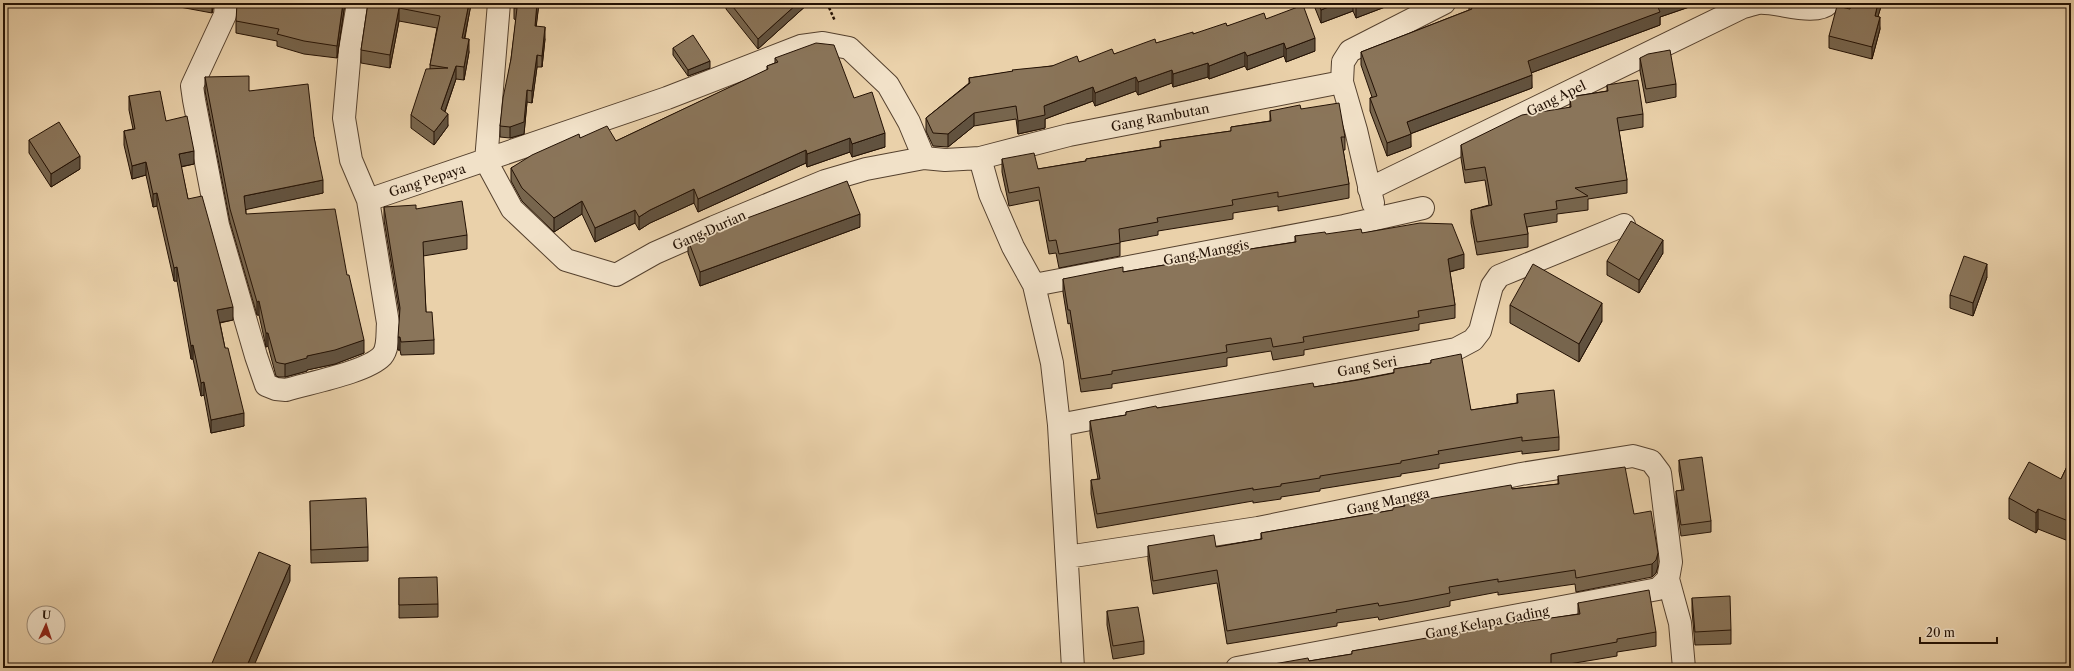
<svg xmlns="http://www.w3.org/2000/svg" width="2074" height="671" viewBox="0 0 2074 671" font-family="'Libre Caslon Text',serif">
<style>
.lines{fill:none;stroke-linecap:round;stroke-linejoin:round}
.minor-casing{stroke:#55412e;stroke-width:24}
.path{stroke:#231104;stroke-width:2.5;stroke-dasharray:3 2;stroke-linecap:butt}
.minor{stroke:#f1e1c8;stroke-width:22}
.wall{fill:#77654d;stroke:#231104}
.shaded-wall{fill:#61523f;stroke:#231104}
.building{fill:#8a755a;stroke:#231104}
.labels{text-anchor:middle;stroke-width:3.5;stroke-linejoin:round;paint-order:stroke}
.street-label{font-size:13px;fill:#231104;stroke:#f1e1c8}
</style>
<rect width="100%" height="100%" fill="#ead1aa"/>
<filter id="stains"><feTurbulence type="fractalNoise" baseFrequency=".005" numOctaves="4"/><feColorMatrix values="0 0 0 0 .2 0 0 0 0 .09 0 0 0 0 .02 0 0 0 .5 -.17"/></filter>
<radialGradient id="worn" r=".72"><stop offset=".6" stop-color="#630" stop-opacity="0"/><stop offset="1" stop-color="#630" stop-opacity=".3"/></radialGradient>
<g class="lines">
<defs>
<path id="minor" d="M 226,3 L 225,15 L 192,86 L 194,100 L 218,225 L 256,356 L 266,385 L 276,389 L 286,390 C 309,383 367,372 382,356 C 389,348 387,333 388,323 L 368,200 L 351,160 L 344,118 L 350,50 L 358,3
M 980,158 L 990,194 L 1013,247 L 1034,285 L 1052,363 L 1059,425 L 1073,668
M 486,161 L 512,209 L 566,260 L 616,275 L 655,253 L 714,227 L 825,181 L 866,169 L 924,158 L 945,160 L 980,158 L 1069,135 L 1342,82
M 486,161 L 499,3
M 1369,189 L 1743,7 C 1748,6 1753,4 1758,3 C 1777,1 1815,17 1829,3
M 368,200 L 667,98 L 801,46 L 823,43 L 849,48 L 869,67 L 888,85 L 909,122 L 924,158
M 1373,203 L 1356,130 L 1342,82 L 1343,62 L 1350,51 L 1444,3
M 1034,285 L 1344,226 L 1423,208
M 1059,425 L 1456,349 L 1473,340 L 1480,331 L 1492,286 L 1499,276 L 1624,225
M 1067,557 L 1258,528 L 1521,474 L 1633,456 L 1651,461 L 1660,473 L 1671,562 L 1668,579 L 1658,589 L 1237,668
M 1668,579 L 1680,623 L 1684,668"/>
</defs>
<use href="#minor" class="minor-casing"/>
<path class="path" d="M 827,3 L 835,21"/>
<use href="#minor" class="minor"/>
</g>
<path class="wall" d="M 169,3 L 214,3 L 212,13 L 169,5 Z
M 345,3 L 337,58 L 304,54 L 277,46 L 277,41 L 236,33 L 236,21 Z
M 368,3 L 471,3 L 465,38 L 469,52 L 464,80 L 456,79 L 445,112 L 448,126 L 434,145 L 411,128 L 411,115 L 430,69 L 430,65 L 437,28 L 399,21 L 390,68 L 361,63 L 361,50 Z
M 539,3 L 536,26 L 545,39 L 542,67 L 537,67 L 532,103 L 527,102 L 524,134 L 510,138 L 500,137 L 500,126 L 511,59 L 516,20 L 514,19 L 514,8 Z
M 726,3 L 809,3 L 758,49 L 726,9 Z
M 1313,3 L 1385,3 L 1385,7 L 1356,18 L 1353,11 L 1321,23 Z
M 1469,3 L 1695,3 L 1695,5 L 1660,17 L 1660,25 L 1531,73 L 1532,88 L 1410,134 L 1411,147 L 1387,156 L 1370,111 L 1370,98 L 1372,97 L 1361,65 L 1361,52 L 1469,10 Z
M 1851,3 L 1882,3 L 1878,16 L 1880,29 L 1872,59 L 1829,48 L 1829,36 L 1850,9 Z
M 1266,19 L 1315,51 L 1286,62 L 1284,56 L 1247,70 L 1245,66 L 1209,79 L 1208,77 L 1173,87 L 1172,83 L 1138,95 L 1136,91 L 1095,106 L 1093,101 L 1045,119 L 1045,128 L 1018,134 L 1016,119 L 974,126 L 948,147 L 933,146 L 926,131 L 926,118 L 969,83 L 969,78 L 1079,62 L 1114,54 L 1156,43 L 1227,26 Z
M 673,48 L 710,68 L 688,76 L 673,55 Z
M 775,58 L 854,98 L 885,147 L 852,157 L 850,152 L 807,167 L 806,163 L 698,212 L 694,203 L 650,223 L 639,230 L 635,223 L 595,242 L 582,214 L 554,232 L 522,201 L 511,181 L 511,168 L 580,138 L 616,141 L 767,70 L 767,66 L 775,63 Z
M 1640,58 L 1676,84 L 1676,97 L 1646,103 L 1640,71 Z
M 205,77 L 249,91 L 314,137 L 323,193 L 246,209 L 246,214 L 347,275 L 364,353 L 335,364 L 307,370 L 307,371 L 285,377 L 279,377 L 276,376 L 268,346 L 266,347 L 259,315 L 257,315 L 230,222 L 205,91 Z
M 1607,85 L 1643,114 L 1643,127 L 1619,131 L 1627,180 L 1627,193 L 1588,199 L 1588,210 L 1557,214 L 1557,222 L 1527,227 L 1528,234 L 1528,247 L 1477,255 L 1471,223 L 1471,210 L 1489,205 L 1485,180 L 1465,183 L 1461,158 L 1461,145 L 1570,107 L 1570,97 L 1607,91 Z
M 129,96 L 166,121 L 194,164 L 181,167 L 188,199 L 233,320 L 220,323 L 225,348 L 244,426 L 211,433 L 204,395 L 201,396 L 193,359 L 191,359 L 177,281 L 174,281 L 157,206 L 153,207 L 146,175 L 132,179 L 124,145 L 124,131 L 133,129 L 129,110 Z
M 1301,109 L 1345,137 L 1345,150 L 1343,150 L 1349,184 L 1349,198 L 1278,211 L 1278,206 L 1233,213 L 1233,219 L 1158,231 L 1158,235 L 1120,242 L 1120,256 L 1059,268 L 1056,253 L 1049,254 L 1039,200 L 1009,206 L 1002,172 L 1002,159 L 1038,169 L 1086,161 L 1086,159 L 1160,147 L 1160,141 L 1231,131 L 1231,127 L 1270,121 L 1270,111 Z
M 29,140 L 80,169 L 51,187 L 29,153 Z
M 384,207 L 416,209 L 467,235 L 467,249 L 423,256 L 426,312 L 434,340 L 434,354 L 401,355 L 400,350 L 398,350 L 400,317 L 384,220 Z
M 860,227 L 700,286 L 688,253 L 688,240 Z
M 1362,233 L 1464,268 L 1450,272 L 1455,305 L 1455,318 L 1419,324 L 1419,330 L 1304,350 L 1304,355 L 1273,360 L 1271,351 L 1227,358 L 1227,366 L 1112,384 L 1112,388 L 1081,392 L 1070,323 L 1068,324 L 1063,292 L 1063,279 L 1123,272 L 1182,262 L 1182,259 L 1212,255 L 1295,242 L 1295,236 Z
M 1663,253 L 1639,293 L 1607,275 L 1607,261 Z
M 1987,277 L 1973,316 L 1950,308 L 1950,295 Z
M 1510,305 L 1602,321 L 1579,362 L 1510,323 Z
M 1431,360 L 1471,410 L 1517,403 L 1517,394 L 1559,437 L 1559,450 L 1522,454 L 1522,451 L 1439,464 L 1439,468 L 1401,474 L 1401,476 L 1320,489 L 1320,491 L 1281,497 L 1281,499 L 1253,503 L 1253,501 L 1097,528 L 1091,494 L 1091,480 L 1098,479 L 1090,434 L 1090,421 L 1126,415 L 1126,412 L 1157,408 L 1314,387 L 1358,380 L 1394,373 L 1394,369 L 1431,363 Z
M 2071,458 L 2071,542 L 2038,529 L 2036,533 L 2009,519 L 2009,498 L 2061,479 Z
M 1679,460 L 1711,521 L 1711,532 L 1681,536 L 1676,502 L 1676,491 L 1682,490 L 1679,471 Z
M 1558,476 L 1634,514 L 1658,566 L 1656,573 L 1652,577 L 1576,592 L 1575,584 L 1498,595 L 1498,592 L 1450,601 L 1450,606 L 1409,614 L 1379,620 L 1378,617 L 1337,623 L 1337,626 L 1227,644 L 1217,583 L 1153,594 L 1148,560 L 1148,546 L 1216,547 L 1261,539 L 1261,533 L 1393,510 L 1404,506 L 1404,503 L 1512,489 L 1558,484 Z
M 310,501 L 368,547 L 368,561 L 311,563 Z
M 399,578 L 438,604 L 438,617 L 399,618 Z
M 1692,598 L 1731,630 L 1731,644 L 1695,645 L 1692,611 Z
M 1578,603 L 1656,632 L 1656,646 L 1617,652 L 1617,656 L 1551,667 L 1309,661 L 1352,654 L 1352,651 L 1578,614 Z
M 1107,611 L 1144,641 L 1144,654 L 1113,659 L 1107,625 Z"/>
<path class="shaded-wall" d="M 212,3 L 214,3 L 212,13 Z
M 343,3 L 345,3 L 337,58 L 337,46 Z
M 469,3 L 471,3 L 471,5 L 462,50 L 462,38 Z
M 537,3 L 539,3 L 535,37 L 535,26 Z
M 798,3 L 809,3 L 758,49 L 758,39 Z
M 1338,3 L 1353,3 L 1353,11 L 1321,23 L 1321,10 Z
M 1360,3 L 1385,3 L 1385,7 L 1356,18 L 1356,5 Z
M 1663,3 L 1695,3 L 1695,5 L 1660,17 L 1660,25 L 1528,74 L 1528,61 Z
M 1878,3 L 1882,3 L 1875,27 L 1875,16 Z
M 399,8 L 399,21 L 390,68 L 390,55 Z
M 1880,17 L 1880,29 L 1872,59 L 1872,47 Z
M 545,27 L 545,39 L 542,67 L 542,56 Z
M 1315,38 L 1315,51 L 1286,62 L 1286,49 Z
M 469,39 L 469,52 L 464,80 L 464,67 Z
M 1284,43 L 1284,56 L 1247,70 L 1247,56 Z
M 1245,52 L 1245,66 L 1209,79 L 1209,66 Z
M 537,55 L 537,67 L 532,103 L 532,91 Z
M 710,61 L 710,68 L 688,76 L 688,70 Z
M 1208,63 L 1208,77 L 1173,87 L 1173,74 Z
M 456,66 L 456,79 L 441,122 L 441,109 Z
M 1172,70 L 1172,83 L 1138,95 L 1138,82 Z
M 1532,75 L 1532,88 L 1407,135 L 1407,122 Z
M 1136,77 L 1136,91 L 1095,106 L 1095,93 Z
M 1093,87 L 1093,101 L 1045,119 L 1045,128 L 1018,134 L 1018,121 L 1044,106 Z
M 527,90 L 527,102 L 524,134 L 510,138 L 510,127 Z
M 974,113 L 974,126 L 948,147 L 948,134 Z
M 448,114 L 448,126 L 434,145 L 434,132 Z
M 885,133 L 885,147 L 852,157 L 852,144 Z
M 1411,134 L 1411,147 L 1387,156 L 1387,143 Z
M 850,138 L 850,152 L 807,167 L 807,154 Z
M 806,150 L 806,163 L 698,212 L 698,199 Z
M 194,151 L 194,164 L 179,167 L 179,154 Z
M 80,156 L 80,169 L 51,187 L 51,174 Z
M 146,162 L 146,175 L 132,179 L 132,166 Z
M 323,180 L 323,193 L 244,210 L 244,196 Z
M 694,189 L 694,203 L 650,223 L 639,230 L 639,217 L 650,210 Z
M 157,193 L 157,206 L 153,207 L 153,194 Z
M 582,201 L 582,214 L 554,232 L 554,218 Z
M 635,210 L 635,223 L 595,242 L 595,228 Z
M 860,214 L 860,227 L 700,286 L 700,272 Z
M 1663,240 L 1663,253 L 1639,293 L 1639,280 Z
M 1464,254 L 1464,268 L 1448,272 L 1448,259 Z
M 1987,264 L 1987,277 L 1973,316 L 1973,303 Z
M 177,267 L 177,281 L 174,281 L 174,268 Z
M 259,301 L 259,315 L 257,315 L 257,302 Z
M 1602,303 L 1602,321 L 1579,362 L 1579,344 Z
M 233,307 L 233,320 L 217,323 L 217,310 Z
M 266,333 L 268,333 L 268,346 L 266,347 Z
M 398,337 L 400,337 L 400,350 L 398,350 Z
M 364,340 L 364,353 L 335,364 L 307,370 L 307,371 L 285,377 L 285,364 L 307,356 Z
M 193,345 L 193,359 L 191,359 L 191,346 Z
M 204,382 L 204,395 L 201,396 L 201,383 Z
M 244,413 L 244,426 L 211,433 L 211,420 Z
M 2038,509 L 2038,529 L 2036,533 L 2036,513 Z
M 1658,553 L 1658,566 L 1656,573 L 1652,577 L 1652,564 Z
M 290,565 L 290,581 L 253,668 L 246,668 Z"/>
<path class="building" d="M 237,3 L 343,3 L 337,46 L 304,41 L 277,34 L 279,29 L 236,21 Z
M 368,3 L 469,3 L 462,38 L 469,39 L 464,67 L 456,66 L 441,109 L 448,114 L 434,132 L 411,115 L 426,69 L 448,68 L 430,65 L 440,16 L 399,8 L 390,55 L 361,50 Z
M 514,3 L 537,3 L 535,26 L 545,27 L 542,56 L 537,55 L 532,91 L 527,90 L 524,122 L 510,127 L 500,126 L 503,98 L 511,59 L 517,8 L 514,8 Z
M 730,3 L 798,3 L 758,39 Z
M 1318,3 L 1338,3 L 1321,10 Z
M 1469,3 L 1663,3 L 1657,5 L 1660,12 L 1528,61 L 1532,75 L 1407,122 L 1411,134 L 1387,143 L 1370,98 L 1377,96 L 1361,52 L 1472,9 Z
M 1851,3 L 1878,3 L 1875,16 L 1880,17 L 1872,47 L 1829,36 L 1837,6 L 1850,9 Z
M 1303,5 L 1315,38 L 1286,49 L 1284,43 L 1247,56 L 1245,52 L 1209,66 L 1208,63 L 1173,74 L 1172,70 L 1138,82 L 1136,77 L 1095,93 L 1093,87 L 1044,106 L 1045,115 L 1018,121 L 1016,106 L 974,113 L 948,134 L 933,133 L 926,118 L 970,83 L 969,78 L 1013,71 L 1012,70 L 1052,66 L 1077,56 L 1079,62 L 1112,49 L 1114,54 L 1155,39 L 1156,43 L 1193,32 L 1193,34 L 1226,23 L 1227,26 L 1264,13 L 1266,19 Z
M 693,35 L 710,61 L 688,70 L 673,48 Z
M 816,43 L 834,45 L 854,98 L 872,92 L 885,133 L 852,144 L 850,138 L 807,154 L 806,150 L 698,199 L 694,189 L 650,210 L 639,217 L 635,210 L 595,228 L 582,201 L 554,218 L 522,188 L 511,168 L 532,155 L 579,134 L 580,138 L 607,126 L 616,141 L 768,69 L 767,66 L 778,62 L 775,58 Z
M 1670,50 L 1676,84 L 1646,89 L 1640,58 L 1648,54 Z
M 249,76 L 249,91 L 308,84 L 314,137 L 323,180 L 244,196 L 246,214 L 335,209 L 347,275 L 349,275 L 364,340 L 335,350 L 307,356 L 307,358 L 285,364 L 279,363 L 276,362 L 268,333 L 266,333 L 259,301 L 257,302 L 230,209 L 205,77 Z
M 1638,80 L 1643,114 L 1617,118 L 1627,180 L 1575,188 L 1588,196 L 1556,201 L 1557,209 L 1524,214 L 1528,234 L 1477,242 L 1471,210 L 1492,205 L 1485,167 L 1465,170 L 1461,145 L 1522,115 L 1571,107 L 1570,97 L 1608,91 L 1607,85 Z
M 160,91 L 166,121 L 187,116 L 194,151 L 179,154 L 188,199 L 202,196 L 233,307 L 217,310 L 225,348 L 228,348 L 244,413 L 211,420 L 204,382 L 201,383 L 193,345 L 191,346 L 177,267 L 174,268 L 157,193 L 153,194 L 146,162 L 132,166 L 124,131 L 135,129 L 129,96 Z
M 1339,103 L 1345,137 L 1341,137 L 1349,184 L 1278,197 L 1278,192 L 1232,200 L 1233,205 L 1157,218 L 1158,222 L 1119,229 L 1120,243 L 1059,254 L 1056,240 L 1049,241 L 1039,187 L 1009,193 L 1002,159 L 1034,153 L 1038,169 L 1086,161 L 1086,159 L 1161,147 L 1160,141 L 1231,131 L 1231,127 L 1271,121 L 1270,111 L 1300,105 L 1301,109 Z
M 59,122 L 80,156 L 51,174 L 29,140 Z
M 847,181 L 860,214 L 700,272 L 688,240 Z
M 462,201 L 467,235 L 423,242 L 426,312 L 432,312 L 434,340 L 401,342 L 400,337 L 398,337 L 400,308 L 384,207 L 416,205 L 416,209 Z
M 1631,221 L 1663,240 L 1639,280 L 1607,261 Z
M 1420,223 L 1452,224 L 1464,254 L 1448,259 L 1455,305 L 1418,311 L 1419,317 L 1303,337 L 1304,342 L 1273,347 L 1271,338 L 1226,345 L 1227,352 L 1112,371 L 1112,374 L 1081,379 L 1070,310 L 1068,310 L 1063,279 L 1123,267 L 1123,272 L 1182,262 L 1182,259 L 1212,254 L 1212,255 L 1296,242 L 1295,236 L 1325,232 L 1326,234 L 1361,229 L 1362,233 Z
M 1964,256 L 1987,264 L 1973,303 L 1950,295 Z
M 1533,264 L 1602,303 L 1579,344 L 1510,305 Z
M 1461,354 L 1471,410 L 1518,403 L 1517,394 L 1554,390 L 1559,437 L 1522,441 L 1522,437 L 1438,451 L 1439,454 L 1401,461 L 1401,463 L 1320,476 L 1320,478 L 1281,484 L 1281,486 L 1253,490 L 1253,488 L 1097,514 L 1091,480 L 1100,479 L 1090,421 L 1126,415 L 1126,412 L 1156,406 L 1157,408 L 1313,383 L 1314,387 L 1358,380 L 1394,373 L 1394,369 L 1431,363 L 1431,360 Z
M 1702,457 L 1711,521 L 1681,525 L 1676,491 L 1684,490 L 1679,460 Z
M 2071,458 L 2071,522 L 2038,509 L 2036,513 L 2009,498 L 2029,462 L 2061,479 Z
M 1625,467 L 1634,514 L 1651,511 L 1658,553 L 1656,560 L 1652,564 L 1576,578 L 1575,570 L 1498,582 L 1498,579 L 1449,587 L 1450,593 L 1409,601 L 1379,606 L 1378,603 L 1336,610 L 1337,612 L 1227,631 L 1217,570 L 1153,581 L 1148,546 L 1214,535 L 1216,547 L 1262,539 L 1261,533 L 1393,510 L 1393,508 L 1405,506 L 1404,503 L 1511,485 L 1512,489 L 1559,484 L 1558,476 Z
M 366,498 L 368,547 L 311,550 L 310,501 Z
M 259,552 L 290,565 L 246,668 L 210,668 Z
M 437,577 L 438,604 L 399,605 L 399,578 Z
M 1649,590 L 1656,632 L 1617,639 L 1617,642 L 1551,654 L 1551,668 L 1251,668 L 1308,658 L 1309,661 L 1352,654 L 1352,651 L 1507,624 L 1580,614 L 1578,603 Z
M 1730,596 L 1731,630 L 1695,632 L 1692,598 Z
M 1138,607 L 1144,641 L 1113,646 L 1107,611 Z"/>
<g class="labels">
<g class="street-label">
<text transform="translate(1556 98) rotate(-26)" y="5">Gang Apel</text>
<text transform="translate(1160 117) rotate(-11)" y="5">Gang Rambutan</text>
<text transform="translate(427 180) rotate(-18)" y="5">Gang Pepaya</text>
<text transform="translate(709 230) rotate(-24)" y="5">Gang Durian</text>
<text transform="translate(1206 252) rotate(-11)" y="5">Gang Manggis</text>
<text transform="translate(1367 366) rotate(-11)" y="5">Gang Seri</text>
<text transform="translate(1388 501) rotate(-12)" y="5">Gang Mangga</text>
<text transform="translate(1487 622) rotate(-11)" y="5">Gang Kelapa Gading</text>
</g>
</g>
<rect width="2074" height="671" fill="none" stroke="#ead1aa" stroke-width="16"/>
<rect x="4" y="4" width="2066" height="663" fill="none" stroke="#231104" stroke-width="2"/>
<rect x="8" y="8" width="2058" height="655" fill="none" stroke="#231104"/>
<g transform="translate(46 625) rotate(3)"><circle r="19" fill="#f1e1c8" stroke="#9f8e7a"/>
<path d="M0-3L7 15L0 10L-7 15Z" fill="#8f2418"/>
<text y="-6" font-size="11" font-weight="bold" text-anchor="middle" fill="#231104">U</text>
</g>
<path d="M1920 637v6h77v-6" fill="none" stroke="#231104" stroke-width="2"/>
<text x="1926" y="637" font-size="12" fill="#231104" stroke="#f1e1c8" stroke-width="3" paint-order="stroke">20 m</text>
<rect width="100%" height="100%" filter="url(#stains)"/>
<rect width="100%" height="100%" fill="url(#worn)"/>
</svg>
